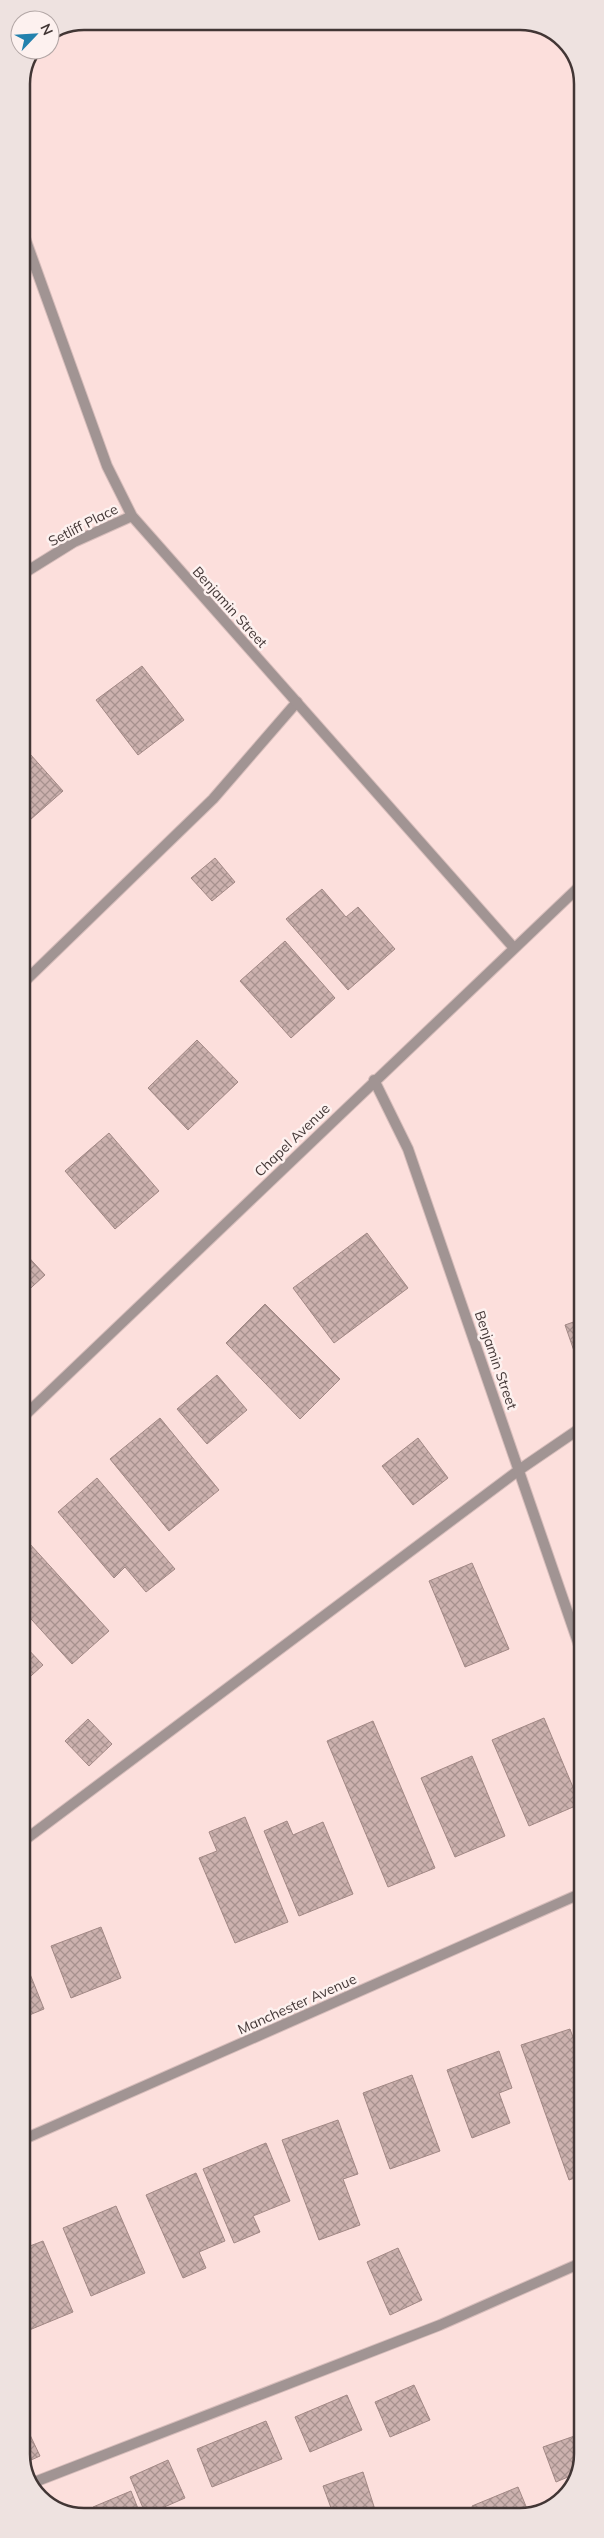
<svg xmlns="http://www.w3.org/2000/svg" width="604" height="2538" viewBox="0 0 604 2538" font-family="Mulish,sans-serif">
<style>
.building{fill:url(#building-cross-hatch);stroke:#a28885}
.lines{fill:none;stroke-linecap:round;stroke-linejoin:round}
.service-casing{stroke:#d7bdbb;stroke-width:12}
.minor-casing{stroke:#d7bdbb;stroke-width:12}
.service{stroke:#a19493;stroke-width:10}
.minor{stroke:#a19493;stroke-width:10}
.labels{text-anchor:middle;stroke-width:5;stroke-linejoin:round;paint-order:stroke}
.street-label{font-size:14px;fill:#423635;stroke:#fdf1ef}
.rim{fill:none;stroke:#423635;stroke-width:2.5}
</style>
<defs>
<pattern id="building-cross-hatch" width="8" height="8" patternUnits="userSpaceOnUse" patternTransform="scale(1.25)"><rect width="8" height="8" fill="#ccb1ae"/><path d="M0 0l8 8M0 8l8-8" fill="none" stroke="#a7918e"/></pattern>
</defs>
<rect width="100%" height="100%" fill="#fcdfdc"/>
<path class="building" d="M 142,666 L 184,720 L 138,755 L 96,700 Z
M 22,745 L 63,791 L 22,827 Z
M 215,858 L 235,882 L 212,901 L 191,878 Z
M 322,889 L 346,917 L 358,907 L 395,949 L 348,990 L 286,919 Z
M 285,941 L 335,998 L 291,1038 L 240,981 Z
M 197,1040 L 238,1082 L 188,1130 L 148,1088 Z
M 109,1133 L 159,1191 L 115,1229 L 65,1171 Z
M 367,1233 L 408,1288 L 334,1343 L 293,1288 Z
M 22,1250 L 45,1275 L 22,1296 Z
M 265,1304 L 340,1379 L 300,1419 L 226,1343 Z
M 582,1319 L 582,1371 L 581,1371 L 565,1325 Z
M 217,1375 L 247,1410 L 207,1444 L 177,1409 Z
M 160,1418 L 219,1490 L 169,1531 L 110,1459 Z
M 418,1438 L 448,1478 L 413,1505 L 382,1466 Z
M 97,1478 L 175,1569 L 146,1592 L 125,1567 L 114,1578 L 58,1512 Z
M 29,1543 L 109,1631 L 72,1664 L 22,1609 L 22,1550 Z
M 472,1563 L 509,1649 L 465,1667 L 429,1581 Z
M 22,1643 L 43,1665 L 22,1684 Z
M 544,1718 L 580,1804 L 529,1826 L 492,1740 Z
M 88,1719 L 112,1744 L 89,1766 L 65,1741 Z
M 373,1721 L 435,1868 L 388,1887 L 327,1741 Z
M 472,1756 L 505,1836 L 455,1857 L 421,1778 Z
M 245,1817 L 288,1922 L 235,1943 L 199,1858 L 217,1851 L 209,1832 Z
M 287,1821 L 293,1835 L 323,1822 L 353,1894 L 299,1916 L 264,1831 Z
M 101,1927 L 121,1978 L 71,1998 L 51,1946 Z
M 22,1954 L 44,2009 L 22,2018 Z
M 570,2029 L 583,2065 L 583,2175 L 569,2180 L 521,2045 Z
M 499,2051 L 512,2088 L 499,2093 L 510,2123 L 472,2138 L 447,2070 Z
M 412,2075 L 440,2151 L 390,2169 L 363,2093 Z
M 338,2120 L 358,2174 L 343,2179 L 360,2225 L 319,2240 L 282,2140 Z
M 266,2143 L 290,2201 L 253,2216 L 260,2232 L 234,2243 L 203,2169 Z
M 196,2173 L 225,2241 L 199,2252 L 206,2268 L 183,2278 L 146,2195 Z
M 116,2206 L 145,2273 L 91,2296 L 63,2228 Z
M 43,2241 L 73,2312 L 22,2333 L 22,2249 Z
M 398,2248 L 422,2300 L 390,2315 L 367,2262 Z
M 414,2385 L 430,2420 L 390,2437 L 375,2402 Z
M 347,2395 L 362,2430 L 310,2452 L 295,2417 Z
M 22,2418 L 40,2456 L 22,2464 Z
M 266,2421 L 282,2459 L 212,2487 L 197,2449 Z
M 583,2433 L 583,2454 L 575,2474 L 556,2482 L 543,2447 Z
M 168,2460 L 185,2498 L 146,2515 L 130,2477 Z
M 363,2472 L 377,2516 L 334,2516 L 323,2486 Z
M 518,2487 L 530,2516 L 476,2516 L 472,2506 Z
M 131,2491 L 141,2516 L 97,2517 L 93,2507 Z
M 468,2511 L 470,2516 L 454,2516 Z"/>
<g class="lines">
<defs>
<path id="service" d="M 22,984 L 213,799 L 297,702
M 22,1842 L 519,1470 L 582,1427
M 32,2483 L 440,2325 L 583,2262"/>
<path id="minor" d="M 21,227 L 107,466 L 132,516 L 514,948
M 21,575 L 74,542 L 132,516
M 374,1080 L 408,1149 L 582,1654
M 22,1418 L 582,884
M 22,2140 L 582,1893"/>
</defs>
<use href="#service" class="service-casing"/>
<use href="#minor" class="minor-casing"/>
<use href="#service" class="service"/>
<use href="#minor" class="minor"/>
</g>
<g class="labels">
<g class="street-label">
<text transform="translate(83 525) rotate(-27)" y="5">Setliff Place</text>
<text transform="translate(230 607) rotate(48)" y="5">Benjamin Street</text>
<text transform="translate(292 1140) rotate(-44)" y="5">Chapel Avenue</text>
<text transform="translate(496 1360) rotate(71)" y="5">Benjamin Street</text>
<text transform="translate(297 2004) rotate(-24)" y="5">Manchester Avenue</text>
</g>
</g>
<path d="M0 0H604V2538H0ZM84 30H520A54 54 0 0 1 574 84V2454A54 54 0 0 1 520 2508H84A54 54 0 0 1 30 2454V84A54 54 0 0 1 84 30Z" fill="#eee2e0" fill-rule="evenodd"/>
<path class="rim" d="M84 30H520A54 54 0 0 1 574 84V2454A54 54 0 0 1 520 2508H84A54 54 0 0 1 30 2454V84A54 54 0 0 1 84 30Z"/>
<g transform="translate(35 35) rotate(65)"><circle r="24" fill="#fdf1ef" stroke="#b2a6a5"/>
<path d="M0-4L9 19L0 12L-9 19Z" fill="#2381ad"/>
<text y="-8" font-size="14" font-weight="bold" text-anchor="middle" fill="#423635">N</text>
</g>
</svg>
